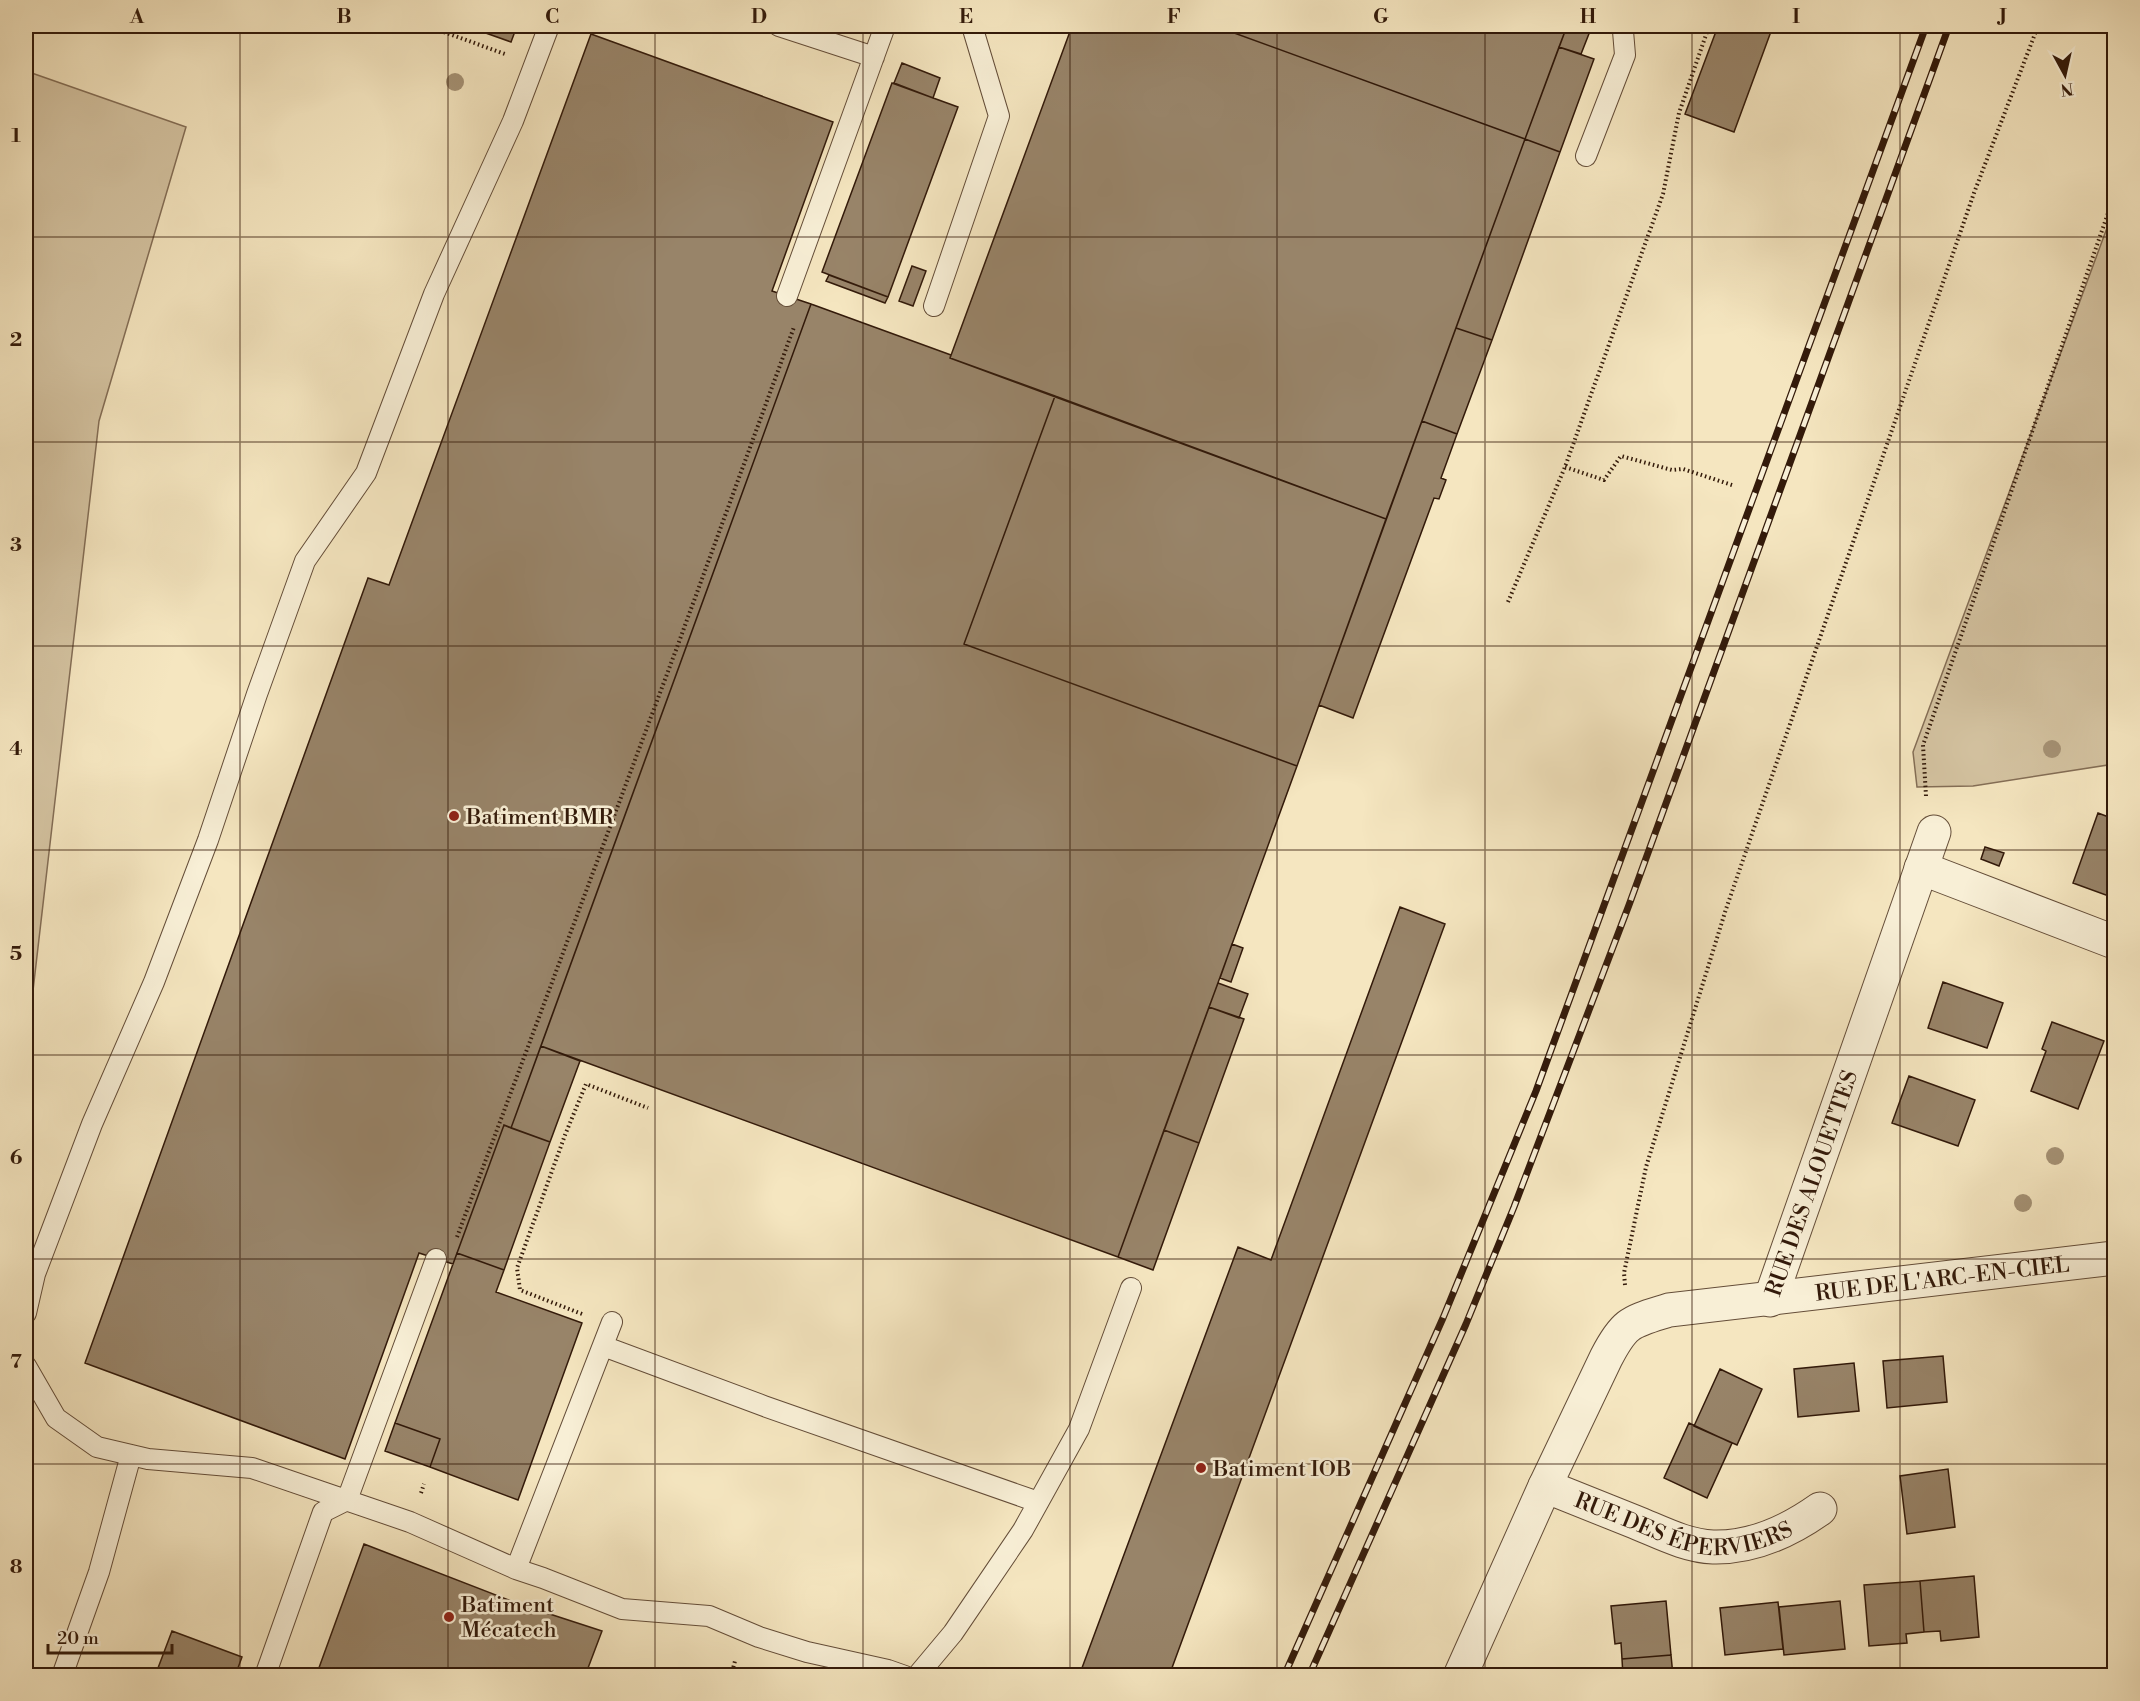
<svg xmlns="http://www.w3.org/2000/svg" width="2140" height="1701" viewBox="0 0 2140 1701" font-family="'Libre Bodoni',serif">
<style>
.green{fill:#d4c3a1;stroke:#846e56;stroke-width:1.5}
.building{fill:#988469;stroke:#331a0a;stroke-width:1.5}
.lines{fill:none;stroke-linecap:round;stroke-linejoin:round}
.service-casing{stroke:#644d38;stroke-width:22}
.minor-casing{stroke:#644d38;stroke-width:35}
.path{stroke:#331a0a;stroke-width:4;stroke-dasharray:1.5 3;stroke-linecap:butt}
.service{stroke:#f8efd6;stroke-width:20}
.minor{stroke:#f8efd6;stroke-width:33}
.rail-casing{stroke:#331a0a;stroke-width:7}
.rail{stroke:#f8efd6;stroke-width:4.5;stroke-dasharray:14;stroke-linecap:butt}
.tree{fill:#a59275}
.grid{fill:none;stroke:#331a0a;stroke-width:1.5;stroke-opacity:0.55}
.poi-dot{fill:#8f2418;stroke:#f8efd6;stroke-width:2}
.labels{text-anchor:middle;stroke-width:5;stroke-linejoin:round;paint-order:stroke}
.poi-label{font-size:22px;fill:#331a0a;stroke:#f8efd6;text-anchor:start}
.street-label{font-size:22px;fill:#331a0a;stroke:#f8efd6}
.neatline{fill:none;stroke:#331a0a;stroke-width:2}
.grid-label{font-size:20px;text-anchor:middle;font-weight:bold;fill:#331a0a}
</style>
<rect width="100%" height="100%" fill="#f5e6c0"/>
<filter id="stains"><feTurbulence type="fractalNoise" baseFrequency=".00333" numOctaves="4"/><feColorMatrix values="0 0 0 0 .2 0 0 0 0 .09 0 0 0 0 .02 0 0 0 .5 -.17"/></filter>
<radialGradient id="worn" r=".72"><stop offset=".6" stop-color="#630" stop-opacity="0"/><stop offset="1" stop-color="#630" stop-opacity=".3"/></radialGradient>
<path class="green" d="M 26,71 L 186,127 L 99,421 L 26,1051 Z
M 2114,209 L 2114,764 L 1973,786 L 1917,787 L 1913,752 Z"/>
<path class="building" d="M 466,26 L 517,26 L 511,42 Z
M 1072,26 L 1215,26 L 1525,139 L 1386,519 L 950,358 Z
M 1215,26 L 1567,26 L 1525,139 Z
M 1567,26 L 1592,26 L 1581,54 L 1559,47 Z
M 1718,26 L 1773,26 L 1734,132 L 1685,114 Z
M 591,34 L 833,122 L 772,291 L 811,304 L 511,1128 L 504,1125 L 453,1264 L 419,1253 L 345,1459 L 85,1363 L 368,578 L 389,585 Z
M 1559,47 L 1594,59 L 1560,152 L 1525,139 Z
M 902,63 L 940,78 L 933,98 L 894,83 Z
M 892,83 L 958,107 L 888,297 L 822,272 Z
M 1525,139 L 1560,152 L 1492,340 L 1456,328 Z
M 912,266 L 926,271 L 913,306 L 899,301 Z
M 829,275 L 888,297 L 885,303 L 826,281 Z
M 811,304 L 951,355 L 950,358 L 1055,396 L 964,644 L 1297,766 L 1118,1257 L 541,1046 Z
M 1456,328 L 1492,340 L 1457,434 L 1422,421 Z
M 1055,396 L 1386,519 L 1297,766 L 964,644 Z
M 1422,421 L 1457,434 L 1441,478 L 1446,480 L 1439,499 L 1434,498 L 1353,718 L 1319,705 Z
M 2098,813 L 2114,819 L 2114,898 L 2073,883 Z
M 1985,847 L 2004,853 L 1999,866 L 1981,859 Z
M 1400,907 L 1445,924 L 1169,1676 L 1079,1676 L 1238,1247 L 1271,1260 Z
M 1232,944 L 1243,948 L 1231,982 L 1220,978 Z
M 1943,982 L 2003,1003 L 1987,1048 L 1928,1028 Z
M 1218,983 L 1248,994 L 1239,1018 L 1209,1007 Z
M 1209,1007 L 1244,1019 L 1199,1143 L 1164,1130 Z
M 2052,1022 L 2104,1041 L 2078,1109 L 2031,1091 L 2046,1051 L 2042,1049 Z
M 541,1046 L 580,1061 L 550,1142 L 511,1128 Z
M 1909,1076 L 1975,1100 L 1958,1146 L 1892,1123 Z
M 504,1125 L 550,1142 L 504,1270 L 457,1253 Z
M 1164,1130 L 1199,1143 L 1153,1270 L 1118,1257 Z
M 457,1253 L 504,1270 L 496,1292 L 582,1323 L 518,1500 L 430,1467 L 440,1439 L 395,1423 Z
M 1943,1356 L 1947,1402 L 1887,1408 L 1883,1361 Z
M 1854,1363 L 1859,1411 L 1798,1417 L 1794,1369 Z
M 1720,1369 L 1762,1389 L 1737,1445 L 1694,1426 Z
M 395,1423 L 440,1439 L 430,1467 L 385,1451 Z
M 1689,1423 L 1732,1443 L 1707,1498 L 1664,1478 Z
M 1948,1469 L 1955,1527 L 1907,1534 L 1900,1476 Z
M 364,1544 L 519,1604 L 602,1631 L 585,1676 L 316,1676 Z
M 1974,1576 L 1979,1637 L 1941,1641 L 1940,1631 L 1924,1632 L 1920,1581 Z
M 1920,1581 L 1924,1632 L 1906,1634 L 1907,1643 L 1869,1646 L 1864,1585 Z
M 1666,1601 L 1671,1655 L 1622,1659 L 1621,1643 L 1615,1644 L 1611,1606 Z
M 1840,1601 L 1845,1649 L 1784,1655 L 1779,1607 Z
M 1778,1602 L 1783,1649 L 1725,1655 L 1720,1608 Z
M 172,1631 L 242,1657 L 235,1676 L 155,1676 Z
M 1671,1655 L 1673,1676 L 1623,1676 L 1622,1659 Z"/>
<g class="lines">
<defs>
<path id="service" d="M 779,26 L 874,57
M 1586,156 L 1625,55 L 1623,31 L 1625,26
M 787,296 L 885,26
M 934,306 L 999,116 L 972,26
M 26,1313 L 35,1274 L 92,1124 L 154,982 L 208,840 L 257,694 L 305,561 L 366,473 L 434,294 L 513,121 L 549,26
M 603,1346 L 764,1406 L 1038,1502
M 26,1366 L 56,1418 L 97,1447 L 148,1459 L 252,1468 L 410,1522 L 516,1569 L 543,1578 L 622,1609 L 709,1616 L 759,1637 L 807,1652 L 888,1670 L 905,1676
M 516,1569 L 612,1322
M 62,1676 L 99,1572 L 131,1455
M 265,1676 L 323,1512 L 347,1500 L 436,1259
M 917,1676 L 953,1633 L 1023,1530 L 1079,1429 L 1131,1288"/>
<g id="minor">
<path d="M 1921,868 L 2114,942"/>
<path id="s1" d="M 1770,1300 L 1934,832"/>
<path id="s2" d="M 1545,1486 C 1575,1498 1605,1510 1635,1522 C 1660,1532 1686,1546 1713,1547 C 1753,1548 1789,1531 1820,1509"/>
<path id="s3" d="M 1460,1676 L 1545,1486 L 1606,1358 C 1625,1321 1631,1322 1669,1310 L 2114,1258"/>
</g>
</defs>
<use href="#service" class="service-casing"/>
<use href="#minor" class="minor-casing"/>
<path class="path" d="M 427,26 L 505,54
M 1565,467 L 1604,480 L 1621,456 L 1672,470 L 1683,469 L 1732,485
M 1508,602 L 1565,467 L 1663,194 L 1679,113 L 1709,26
M 1926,796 L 1923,745 L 2114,196
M 457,1237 L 676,650 L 794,327
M 1625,1285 L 1624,1273 L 1646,1167 L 1726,909 L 1974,193 L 2038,26
M 582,1314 L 520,1290 L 517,1268 L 565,1135 L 586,1084 L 648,1108
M 421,1493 L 424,1484
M 731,1676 L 735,1661"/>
<use href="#service" class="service"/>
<use href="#minor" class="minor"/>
<defs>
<path id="rail" d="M 1284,1676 L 1443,1318 L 1536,1091 L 1926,26
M 1309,1676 L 1466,1324 L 1514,1207 L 1629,905 L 1949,26"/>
</defs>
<use href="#rail" class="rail-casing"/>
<use href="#rail" class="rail"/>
</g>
<g class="tree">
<circle cx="455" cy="82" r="9"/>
<circle cx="2052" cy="749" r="9"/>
<circle cx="2055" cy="1156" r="9"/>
<circle cx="2023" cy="1203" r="9"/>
</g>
<path class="grid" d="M 240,26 L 240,1676M 448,26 L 448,1676M 655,26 L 655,1676M 863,26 L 863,1676M 1070,26 L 1070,1676M 1277,26 L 1277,1676M 1485,26 L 1485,1676M 1692,26 L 1692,1676M 1900,26 L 1900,1676M 26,237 L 2114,237M 26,442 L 2114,442M 26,646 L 2114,646M 26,850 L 2114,850M 26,1055 L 2114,1055M 26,1259 L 2114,1259M 26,1464 L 2114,1464"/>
<g class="poi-dot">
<circle cx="454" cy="816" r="6"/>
<circle cx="1201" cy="1468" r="6"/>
<circle cx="449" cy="1617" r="6"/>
</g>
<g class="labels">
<g class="poi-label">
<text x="466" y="824">Batiment BMR</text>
<text x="1213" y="1476">Batiment IOB</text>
<text x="461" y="1612">Batiment<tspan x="461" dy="25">Mécatech</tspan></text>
</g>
<g class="street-label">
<text dy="8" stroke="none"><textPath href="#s1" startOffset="124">RUE DES ALOUETTES</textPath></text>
<text dy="8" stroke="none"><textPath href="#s3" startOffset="708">RUE DE L'ARC-EN-CIEL</textPath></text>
<text dy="8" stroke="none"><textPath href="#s2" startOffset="147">RUE DES ÉPERVIERS</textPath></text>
</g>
</g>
<rect width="2140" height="1701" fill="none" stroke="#f5e6c0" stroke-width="66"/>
<g transform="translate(2065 75) rotate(172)" stroke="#f8efd6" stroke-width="4.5" paint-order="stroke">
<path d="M0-4.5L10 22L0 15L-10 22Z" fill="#331a0a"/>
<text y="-9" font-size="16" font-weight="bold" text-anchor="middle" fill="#331a0a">N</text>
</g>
<path d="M48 1644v9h124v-9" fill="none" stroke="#331a0a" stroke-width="3"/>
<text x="57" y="1644" font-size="18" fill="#331a0a" stroke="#f8efd6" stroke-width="4.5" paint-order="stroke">20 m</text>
<rect x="33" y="33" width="2074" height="1635" class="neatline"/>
<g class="grid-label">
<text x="137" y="23">A</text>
<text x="344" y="23">B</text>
<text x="552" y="23">C</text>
<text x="759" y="23">D</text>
<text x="966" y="23">E</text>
<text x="1174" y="23">F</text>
<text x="1381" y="23">G</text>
<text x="1588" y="23">H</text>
<text x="1796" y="23">I</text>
<text x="2003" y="23">J</text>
<text x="16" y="142">1</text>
<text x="16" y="346">2</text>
<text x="16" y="551">3</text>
<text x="16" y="755">4</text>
<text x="16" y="960">5</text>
<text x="16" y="1164">6</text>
<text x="16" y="1368">7</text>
<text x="16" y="1573">8</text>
</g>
<rect width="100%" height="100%" filter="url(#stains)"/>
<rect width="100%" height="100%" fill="url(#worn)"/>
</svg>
